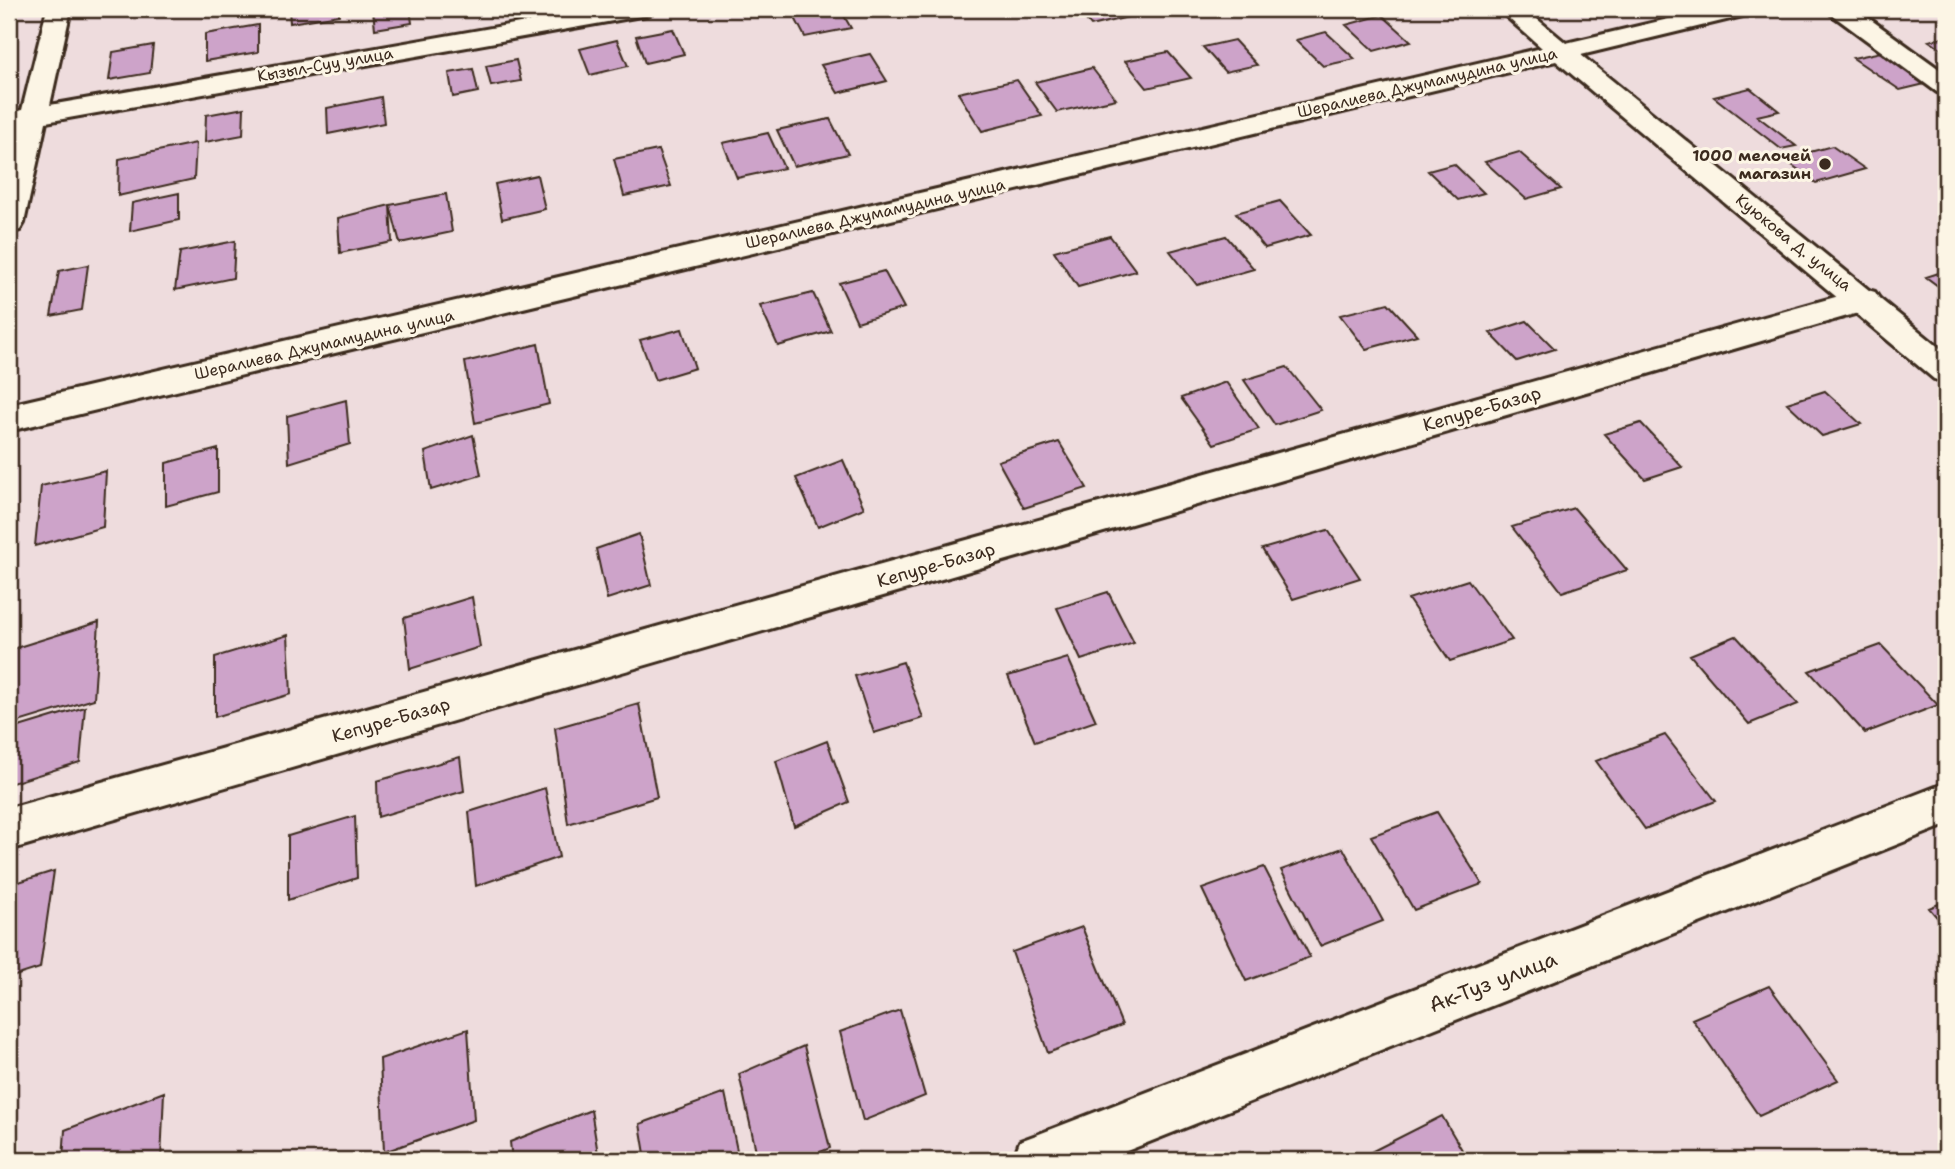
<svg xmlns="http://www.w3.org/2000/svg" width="1955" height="1169" viewBox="0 0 1955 1169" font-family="'Shantell Sans',sans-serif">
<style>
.building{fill:#cda3c9;stroke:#3b2a1e;stroke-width:2}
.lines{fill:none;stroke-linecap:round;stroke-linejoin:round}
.minor-casing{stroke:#3b2a1e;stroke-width:6}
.tertiary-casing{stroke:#3b2a1e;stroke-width:6}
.minor{fill:#fcf5e5;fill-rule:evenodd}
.tertiary{fill:#fcf5e5;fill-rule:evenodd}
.poi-dot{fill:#3b2a1e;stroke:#fcf5e5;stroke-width:2.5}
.labels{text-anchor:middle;stroke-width:6;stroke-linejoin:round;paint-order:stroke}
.far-street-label{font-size:16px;fill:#3b2a1e;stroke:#fcf5e5}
.far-poi-label{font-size:16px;font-weight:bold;fill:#3b2a1e;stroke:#fcf5e5;text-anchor:end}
.street-label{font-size:18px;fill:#3b2a1e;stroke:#fcf5e5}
.near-street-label{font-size:21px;fill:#3b2a1e;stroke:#fcf5e5}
</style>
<rect width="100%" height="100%" fill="#eedcdd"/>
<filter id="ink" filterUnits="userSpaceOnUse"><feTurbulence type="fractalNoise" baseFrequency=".0143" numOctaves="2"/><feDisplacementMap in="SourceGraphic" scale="14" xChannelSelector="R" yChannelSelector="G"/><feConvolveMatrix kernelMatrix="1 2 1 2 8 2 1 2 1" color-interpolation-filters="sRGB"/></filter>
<g filter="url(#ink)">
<path class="building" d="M 289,9 L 339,9 L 339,15 L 290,23 Z
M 382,9 L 410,9 L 412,23 L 375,29 L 373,10 Z
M 840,9 L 851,28 L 805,37 L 795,18 Z
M 1077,9 L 1131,9 L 1137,15 L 1091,26 Z
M 1382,15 L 1411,41 L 1374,51 L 1346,25 Z
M 258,25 L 258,52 L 205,61 L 205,34 Z
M 673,29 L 684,54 L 645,63 L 636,36 Z
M 1326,32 L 1355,59 L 1323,66 L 1296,40 Z
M 1946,37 L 1946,52 L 1929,41 Z
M 617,40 L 628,66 L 590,75 L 580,49 Z
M 1234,40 L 1257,65 L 1225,72 L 1203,47 Z
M 153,45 L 150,73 L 109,80 L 113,52 Z
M 1168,52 L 1191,78 L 1147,88 L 1125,61 Z
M 1881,52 L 1929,83 L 1900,90 L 1853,58 Z
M 870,54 L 887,81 L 838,93 L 821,65 Z
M 516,60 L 521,81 L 491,86 L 486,66 Z
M 1092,68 L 1116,99 L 1057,112 L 1035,82 Z
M 473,69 L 478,92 L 453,97 L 449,73 Z
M 1017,80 L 1042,116 L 982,131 L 958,93 Z
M 1750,88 L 1779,111 L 1757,116 L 1796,146 L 1781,149 L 1714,97 Z
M 381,97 L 384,123 L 328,134 L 327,108 Z
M 244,108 L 243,135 L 205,142 L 206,115 Z
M 830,119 L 848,154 L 794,166 L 777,130 Z
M 768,133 L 784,168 L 737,178 L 723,143 Z
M 196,143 L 194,179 L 118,196 L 119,159 Z
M 1832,146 L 1865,169 L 1816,183 L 1784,159 Z
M 658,150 L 671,186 L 624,196 L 614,159 Z
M 1519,152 L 1561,189 L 1526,199 L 1485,162 Z
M 1454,164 L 1484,193 L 1458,200 L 1428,171 Z
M 537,175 L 545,209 L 502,219 L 495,184 Z
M 179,193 L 179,220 L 130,231 L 132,203 Z
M 446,194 L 452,232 L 400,243 L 390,205 Z
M 1280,201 L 1311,235 L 1265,248 L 1236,213 Z
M 390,205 L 392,242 L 340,253 L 338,218 Z
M 1110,236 L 1136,271 L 1078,287 L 1054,251 Z
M 1226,236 L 1254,269 L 1197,285 L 1170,251 Z
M 235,241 L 233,278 L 175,290 L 180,252 Z
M 88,265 L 82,310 L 51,316 L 59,271 Z
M 884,271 L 904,308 L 857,322 L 839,283 Z
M 1942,272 L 1946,276 L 1946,292 L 1926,277 Z
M 813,293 L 831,331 L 778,346 L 760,306 Z
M 1388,303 L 1417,335 L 1366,349 L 1340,315 Z
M 1527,321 L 1555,349 L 1517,361 L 1490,333 Z
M 682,329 L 695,368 L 655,380 L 640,340 Z
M 538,344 L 549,404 L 475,423 L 465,362 Z
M 1287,367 L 1321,410 L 1275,425 L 1244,380 Z
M 1226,382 L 1259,429 L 1214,444 L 1181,398 Z
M 1825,391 L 1861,424 L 1822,436 L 1787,403 Z
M 346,400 L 350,444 L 289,463 L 287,416 Z
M 1641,423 L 1682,467 L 1645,479 L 1604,434 Z
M 473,435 L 481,475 L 431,490 L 425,452 Z
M 1059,442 L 1087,488 L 1024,508 L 998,461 Z
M 218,449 L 218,492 L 166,506 L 166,463 Z
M 843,460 L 864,508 L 818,527 L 796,478 Z
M 106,471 L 103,527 L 35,546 L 41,486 Z
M 1574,508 L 1627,570 L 1562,592 L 1512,527 Z
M 1328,530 L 1360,578 L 1293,599 L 1262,549 Z
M 639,534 L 651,585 L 607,599 L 596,549 Z
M 1468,580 L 1512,640 L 1450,661 L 1408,599 Z
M 1108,592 L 1134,643 L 1081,660 L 1057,608 Z
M 472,597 L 480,647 L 410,669 L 404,618 Z
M 99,622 L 94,699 L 9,725 L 9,650 Z
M 288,635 L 291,694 L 215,717 L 215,657 Z
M 1736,636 L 1798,704 L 1749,724 L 1690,655 Z
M 1881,645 L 1938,705 L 1865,733 L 1809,671 Z
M 1068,658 L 1096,721 L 1035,742 L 1008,676 Z
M 903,662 L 923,718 L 874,733 L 855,676 Z
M 639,704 L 657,797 L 568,824 L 555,728 Z
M 85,707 L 80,762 L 9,784 L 9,730 Z
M 1665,735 L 1716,801 L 1645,829 L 1596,761 Z
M 827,741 L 849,802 L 794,826 L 776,761 Z
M 460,757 L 464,791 L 378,817 L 377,781 Z
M 545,788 L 559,857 L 476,886 L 469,812 Z
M 1437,812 L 1482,884 L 1414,910 L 1371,836 Z
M 355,816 L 357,878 L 288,900 L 288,836 Z
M 1343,848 L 1383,921 L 1320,946 L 1281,870 Z
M 1264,867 L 1310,957 L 1246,981 L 1202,889 Z
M 54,871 L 40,968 L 9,978 L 9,885 Z
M 1946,901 L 1946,928 L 1929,908 Z
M 1082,927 L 1122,1025 L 1048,1053 L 1012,952 Z
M 1769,986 L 1838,1080 L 1759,1116 L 1692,1019 Z
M 900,1010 L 925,1096 L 863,1121 L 840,1032 Z
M 468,1029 L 474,1120 L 384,1152 L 380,1059 Z
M 804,1046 L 830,1148 L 802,1160 L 758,1160 L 739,1074 Z
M 164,1092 L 161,1160 L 63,1160 L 65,1130 Z
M 725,1093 L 739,1160 L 646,1160 L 640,1124 Z
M 591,1110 L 599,1160 L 512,1160 L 510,1142 Z
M 1442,1116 L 1468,1160 L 1371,1160 L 1367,1154 Z"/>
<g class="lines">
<defs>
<path id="minor" d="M 47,9 L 71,9 L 50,105 L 600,9 L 653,9 L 650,14 L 641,16 L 46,122 L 24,223 L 20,230 L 9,233 L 9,164 L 18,127 L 9,128 L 9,112 L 22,110 Z
M 1828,9 L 1856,9 L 1946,74 L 1946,94 L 1937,92 L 1831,14 Z
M 1864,289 L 1875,292 L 1880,300 L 1875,308 L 9,850 L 9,808 Z
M 1946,783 L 1946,825 L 1104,1160 L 1013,1160 L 1020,1141 L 1039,1134 Z"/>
<path id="tertiary" d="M 1498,9 L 1525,9 L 1566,43 L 1711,9 L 1754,9 L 1751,14 L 1581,55 L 1946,353 L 1946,383 L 1934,379 L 1556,61 L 9,431 L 9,405 L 1542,48 Z"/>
</defs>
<use href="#minor" class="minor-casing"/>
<use href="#tertiary" class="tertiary-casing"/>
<use href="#minor" class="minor"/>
<use href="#tertiary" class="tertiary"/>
</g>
</g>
<circle class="poi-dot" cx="1825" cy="164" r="7"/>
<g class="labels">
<g class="far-street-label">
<text transform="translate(325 64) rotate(-10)" y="6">Кызыл-Суу улица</text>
<text transform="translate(1427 82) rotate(-13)" y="6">Шералиева Джумамудина улица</text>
<text transform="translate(875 213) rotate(-13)" y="6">Шералиева Джумамудина улица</text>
<text transform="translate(1794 242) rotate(39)" y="6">Куюкова Д. улица</text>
<text transform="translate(324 344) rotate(-13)" y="6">Шералиева Джумамудина улица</text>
</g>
<g class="far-poi-label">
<text x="1811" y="161">1000 мелочей<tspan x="1811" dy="18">магазин</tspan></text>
</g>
<g class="street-label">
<text transform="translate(1482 409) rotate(-16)" y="6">Кепуре-Базар</text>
<text transform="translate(936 565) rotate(-16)" y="6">Кепуре-Базар</text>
<text transform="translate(391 720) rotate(-16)" y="6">Кепуре-Базар</text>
</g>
<g class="near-street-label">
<text transform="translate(1493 982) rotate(-21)" y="7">Ак-Туз улица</text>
</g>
</g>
<rect width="1955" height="1169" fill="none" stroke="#fcf5e5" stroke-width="35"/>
<rect x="18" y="18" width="1920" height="1134" fill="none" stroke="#3b2a1e" stroke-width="2.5" filter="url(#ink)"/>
</svg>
